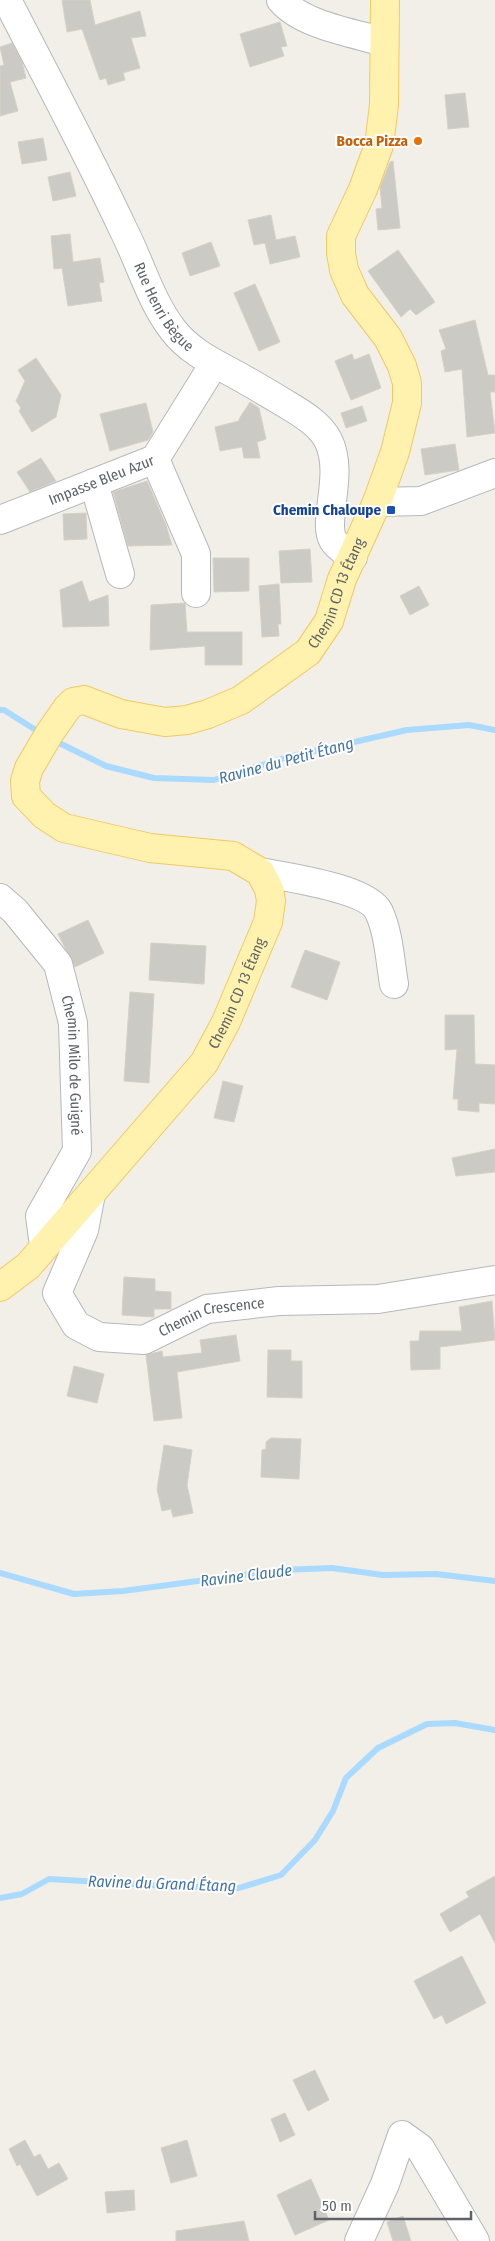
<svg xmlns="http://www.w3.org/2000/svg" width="495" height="2241" viewBox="0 0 495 2241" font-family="'Fira Sans Condensed',sans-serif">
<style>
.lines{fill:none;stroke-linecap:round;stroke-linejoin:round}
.stream{stroke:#aadaff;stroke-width:6}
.building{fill:#cccac5;stroke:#d6d1c6}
.minor-casing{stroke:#b5b8bc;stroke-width:30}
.major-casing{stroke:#f2c960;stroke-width:30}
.minor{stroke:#fff;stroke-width:28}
.major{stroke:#fff2af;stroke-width:28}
.food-dot{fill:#e8710a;stroke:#fff;stroke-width:2}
.transit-dot{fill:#1a4fb4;stroke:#fff;stroke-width:2}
.labels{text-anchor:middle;stroke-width:4;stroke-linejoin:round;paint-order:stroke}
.food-label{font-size:15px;font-weight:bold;fill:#c56008;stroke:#fff;text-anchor:end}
.street-label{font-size:15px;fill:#5f6368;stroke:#fff}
.transit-label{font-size:15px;font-weight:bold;fill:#164399;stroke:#fff;text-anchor:end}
.water-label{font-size:16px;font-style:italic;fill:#4174aa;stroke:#fff}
</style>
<rect width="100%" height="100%" fill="#f1efe8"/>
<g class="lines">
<path class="stream" d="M 0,710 L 4,710 L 42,734
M 53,740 L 106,766 L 154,778 L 214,780 L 288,757 L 407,730 L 469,725 L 495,730
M 0,1573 L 74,1594 L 123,1591 L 280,1570 L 332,1568 L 383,1575 L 436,1574 L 495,1581
M 0,1898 L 22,1894 L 49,1879 L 169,1886 L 239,1888 L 281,1875 L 315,1840 L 333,1811 L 346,1778 L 378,1748 L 427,1724 L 455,1723 L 495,1730"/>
</g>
<path class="building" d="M 62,0 L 90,0 L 95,25 L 140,11 L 146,36 L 131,38 L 140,68 L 123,73 L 125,80 L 108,85 L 106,78 L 100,80 L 82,29 L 67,32 Z
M 280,22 L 287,46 L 281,47 L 284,56 L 250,67 L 240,34 Z
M 12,43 L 22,62 L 26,78 L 10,82 L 18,111 L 0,116 L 0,66 L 4,65 L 0,47 Z
M 465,93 L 469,127 L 448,129 L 445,95 Z
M 43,138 L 47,160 L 22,164 L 18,142 Z
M 393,161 L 400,228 L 378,230 L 376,209 L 382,208 L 380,187 L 390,162 Z
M 70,172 L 76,196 L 53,201 L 48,177 Z
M 271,215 L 276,240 L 295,236 L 300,257 L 270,264 L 265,243 L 254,245 L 248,220 Z
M 70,234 L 73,262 L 100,258 L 104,282 L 99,283 L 102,301 L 68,306 L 62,268 L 54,269 L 51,236 Z
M 211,242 L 220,266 L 190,276 L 182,253 Z
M 398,250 L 435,302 L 416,315 L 410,309 L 401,317 L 368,271 Z
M 255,284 L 280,342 L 259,351 L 234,293 Z
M 475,320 L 488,375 L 495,375 L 495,392 L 490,392 L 495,433 L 467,437 L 462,369 L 445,372 L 441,351 L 446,349 L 439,330 Z
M 352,354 L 354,360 L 369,354 L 381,388 L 351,400 L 335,361 Z
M 36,358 L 61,395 L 56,417 L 32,432 L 19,411 L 21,408 L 16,401 L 25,381 L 18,370 Z
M 250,402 L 259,408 L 266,439 L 257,442 L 260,458 L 244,458 L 242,447 L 220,451 L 215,427 L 239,421 L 239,419 Z
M 146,403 L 153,432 L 148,440 L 110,451 L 100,414 Z
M 362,406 L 367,421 L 346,428 L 341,413 Z
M 455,444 L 459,470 L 425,475 L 421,449 Z
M 41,458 L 56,481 L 30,492 L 17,472 Z
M 147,481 L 166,525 L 172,545 L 128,546 L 113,492 Z
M 86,513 L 87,539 L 64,540 L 63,514 Z
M 310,549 L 312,582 L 281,583 L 279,551 Z
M 213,558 L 249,558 L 249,591 L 214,592 Z
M 82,581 L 89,602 L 108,595 L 109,626 L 63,627 L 60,590 Z
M 279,584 L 281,624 L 278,624 L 279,636 L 262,637 L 259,586 Z
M 419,586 L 429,605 L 410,615 L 400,596 Z
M 185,603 L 187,632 L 242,632 L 242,665 L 205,665 L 205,646 L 150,650 L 151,605 Z
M 88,920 L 104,953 L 75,967 L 58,934 Z
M 151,943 L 206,946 L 204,984 L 149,980 Z
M 305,950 L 340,962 L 327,1000 L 291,987 Z
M 130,992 L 154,994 L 149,1083 L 124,1081 Z
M 445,1015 L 474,1015 L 475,1064 L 495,1065 L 495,1104 L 479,1103 L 479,1112 L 458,1110 L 458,1099 L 453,1099 L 457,1049 L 445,1050 Z
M 223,1081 L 243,1086 L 234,1122 L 214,1118 Z
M 495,1149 L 495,1172 L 456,1176 L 452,1158 Z
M 124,1277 L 155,1279 L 155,1291 L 171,1292 L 171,1309 L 154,1309 L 154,1317 L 122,1315 Z
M 492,1301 L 495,1340 L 440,1347 L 440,1369 L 411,1370 L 410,1341 L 419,1341 L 420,1331 L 462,1331 L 459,1307 Z
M 236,1335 L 240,1361 L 177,1372 L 182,1418 L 154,1421 L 146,1355 L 162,1351 L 163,1357 L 202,1353 L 200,1340 Z
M 268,1350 L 291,1350 L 291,1361 L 302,1361 L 302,1398 L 267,1397 Z
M 74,1366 L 104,1374 L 97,1403 L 67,1396 Z
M 271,1438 L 301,1439 L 299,1479 L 261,1477 L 262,1450 L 266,1449 L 266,1442 Z
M 164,1445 L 192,1450 L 187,1485 L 193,1513 L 173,1517 L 171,1509 L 162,1511 L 157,1489 Z
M 495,1876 L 495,1943 L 480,1914 L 450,1932 L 440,1914 L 469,1897 L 466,1892 Z
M 462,1956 L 486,2003 L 446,2024 L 442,2015 L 434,2019 L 414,1981 Z
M 315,2070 L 329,2100 L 308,2111 L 293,2080 Z
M 285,2113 L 295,2135 L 280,2142 L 271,2119 Z
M 25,2140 L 34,2157 L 40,2154 L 48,2169 L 59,2163 L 68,2179 L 37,2196 L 20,2164 L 17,2166 L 9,2149 Z
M 187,2140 L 197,2176 L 171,2183 L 161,2148 Z
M 311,2179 L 329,2220 L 295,2235 L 277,2195 Z
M 134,2190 L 135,2210 L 107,2213 L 105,2192 Z
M 403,2216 L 411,2241 L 393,2241 L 387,2222 Z
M 244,2221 L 249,2241 L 176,2241 L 176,2231 Z"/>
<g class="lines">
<defs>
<g id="minor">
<path id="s1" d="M 7,0 C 46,76 87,152 123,229 C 140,262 150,300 173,330 C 191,353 215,363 240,377 C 256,386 271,395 286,404 C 301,413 320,424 328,440 C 345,473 322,521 333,540 C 338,548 346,552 353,557"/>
<path d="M 281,0 C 302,25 353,33 384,42"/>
<path d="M 155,459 L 196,554 L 196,593"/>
<path d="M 94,483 L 120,574"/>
<path d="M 377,502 L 421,501 L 495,473"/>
<path id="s2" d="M 0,520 L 155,459 L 214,364"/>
<path d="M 260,872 C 285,877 368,888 379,912 C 389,934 390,961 394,984"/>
<path id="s3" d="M 0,898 L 15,911 L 58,964 L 73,1023 L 77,1151 L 40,1216 L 44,1246"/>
<path id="s4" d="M 91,1194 L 84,1230 L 57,1293 L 76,1325 L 99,1337 L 144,1340 L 207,1309 L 279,1301 L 378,1299 L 495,1280"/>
<path d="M 359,2241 L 385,2184 L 402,2135 L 420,2148 L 475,2241"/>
</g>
<g id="major">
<path id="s5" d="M 0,1287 L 28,1266 L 204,1063 L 226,1022 L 268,922 L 271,901 L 269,889 L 260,872 L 233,856 L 150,848 L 64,828 L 44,815 L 26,796 L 25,781 L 29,768 L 49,734 L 67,708 L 73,702 L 84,700 L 121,714 L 165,722 L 187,720 L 208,714 L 241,700 L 308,652 L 329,621 L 342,579 L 377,502 L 395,452 L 407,403 L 407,383 L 402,366 L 388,338 L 355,295 L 344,270 L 341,253 L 341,236 L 363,189 L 379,145 L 384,105 L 385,0"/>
</g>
</defs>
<use href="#minor" class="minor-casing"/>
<use href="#major" class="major-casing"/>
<use href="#minor" class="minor"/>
<use href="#major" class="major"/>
</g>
<circle class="food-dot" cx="418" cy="141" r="5"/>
<rect class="transit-dot" x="386" y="505" width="10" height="10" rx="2.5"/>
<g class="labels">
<g class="food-label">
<text x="408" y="146">Bocca Pizza</text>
</g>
<g class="street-label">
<text dy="5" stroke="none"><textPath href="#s1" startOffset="345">Rue Henri Bègue</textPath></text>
<text dy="5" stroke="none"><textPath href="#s2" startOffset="109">Impasse Bleu Azur</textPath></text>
<text dy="5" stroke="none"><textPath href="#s5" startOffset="1196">Chemin CD 13 Étang</textPath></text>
<text dy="5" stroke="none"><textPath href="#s5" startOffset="381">Chemin CD 13 Étang</textPath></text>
<text dy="5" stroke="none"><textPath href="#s3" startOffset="191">Chemin Milo de Guigné</textPath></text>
<text dy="5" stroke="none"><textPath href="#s4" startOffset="286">Chemin Crescence</textPath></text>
</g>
<g class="transit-label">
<text x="381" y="515">Chemin Chaloupe</text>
</g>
<g class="water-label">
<text transform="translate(286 760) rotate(-15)" y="6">Ravine du Petit Étang</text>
<text transform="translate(246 1575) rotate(-7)" y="6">Ravine Claude</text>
<text transform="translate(162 1883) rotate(2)" y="6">Ravine du Grand Étang</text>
</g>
</g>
<path d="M315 2211v8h156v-8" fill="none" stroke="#5f6368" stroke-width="2.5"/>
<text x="322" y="2211" font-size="15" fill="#5f6368" stroke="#ffffff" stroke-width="4" paint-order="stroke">50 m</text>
</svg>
